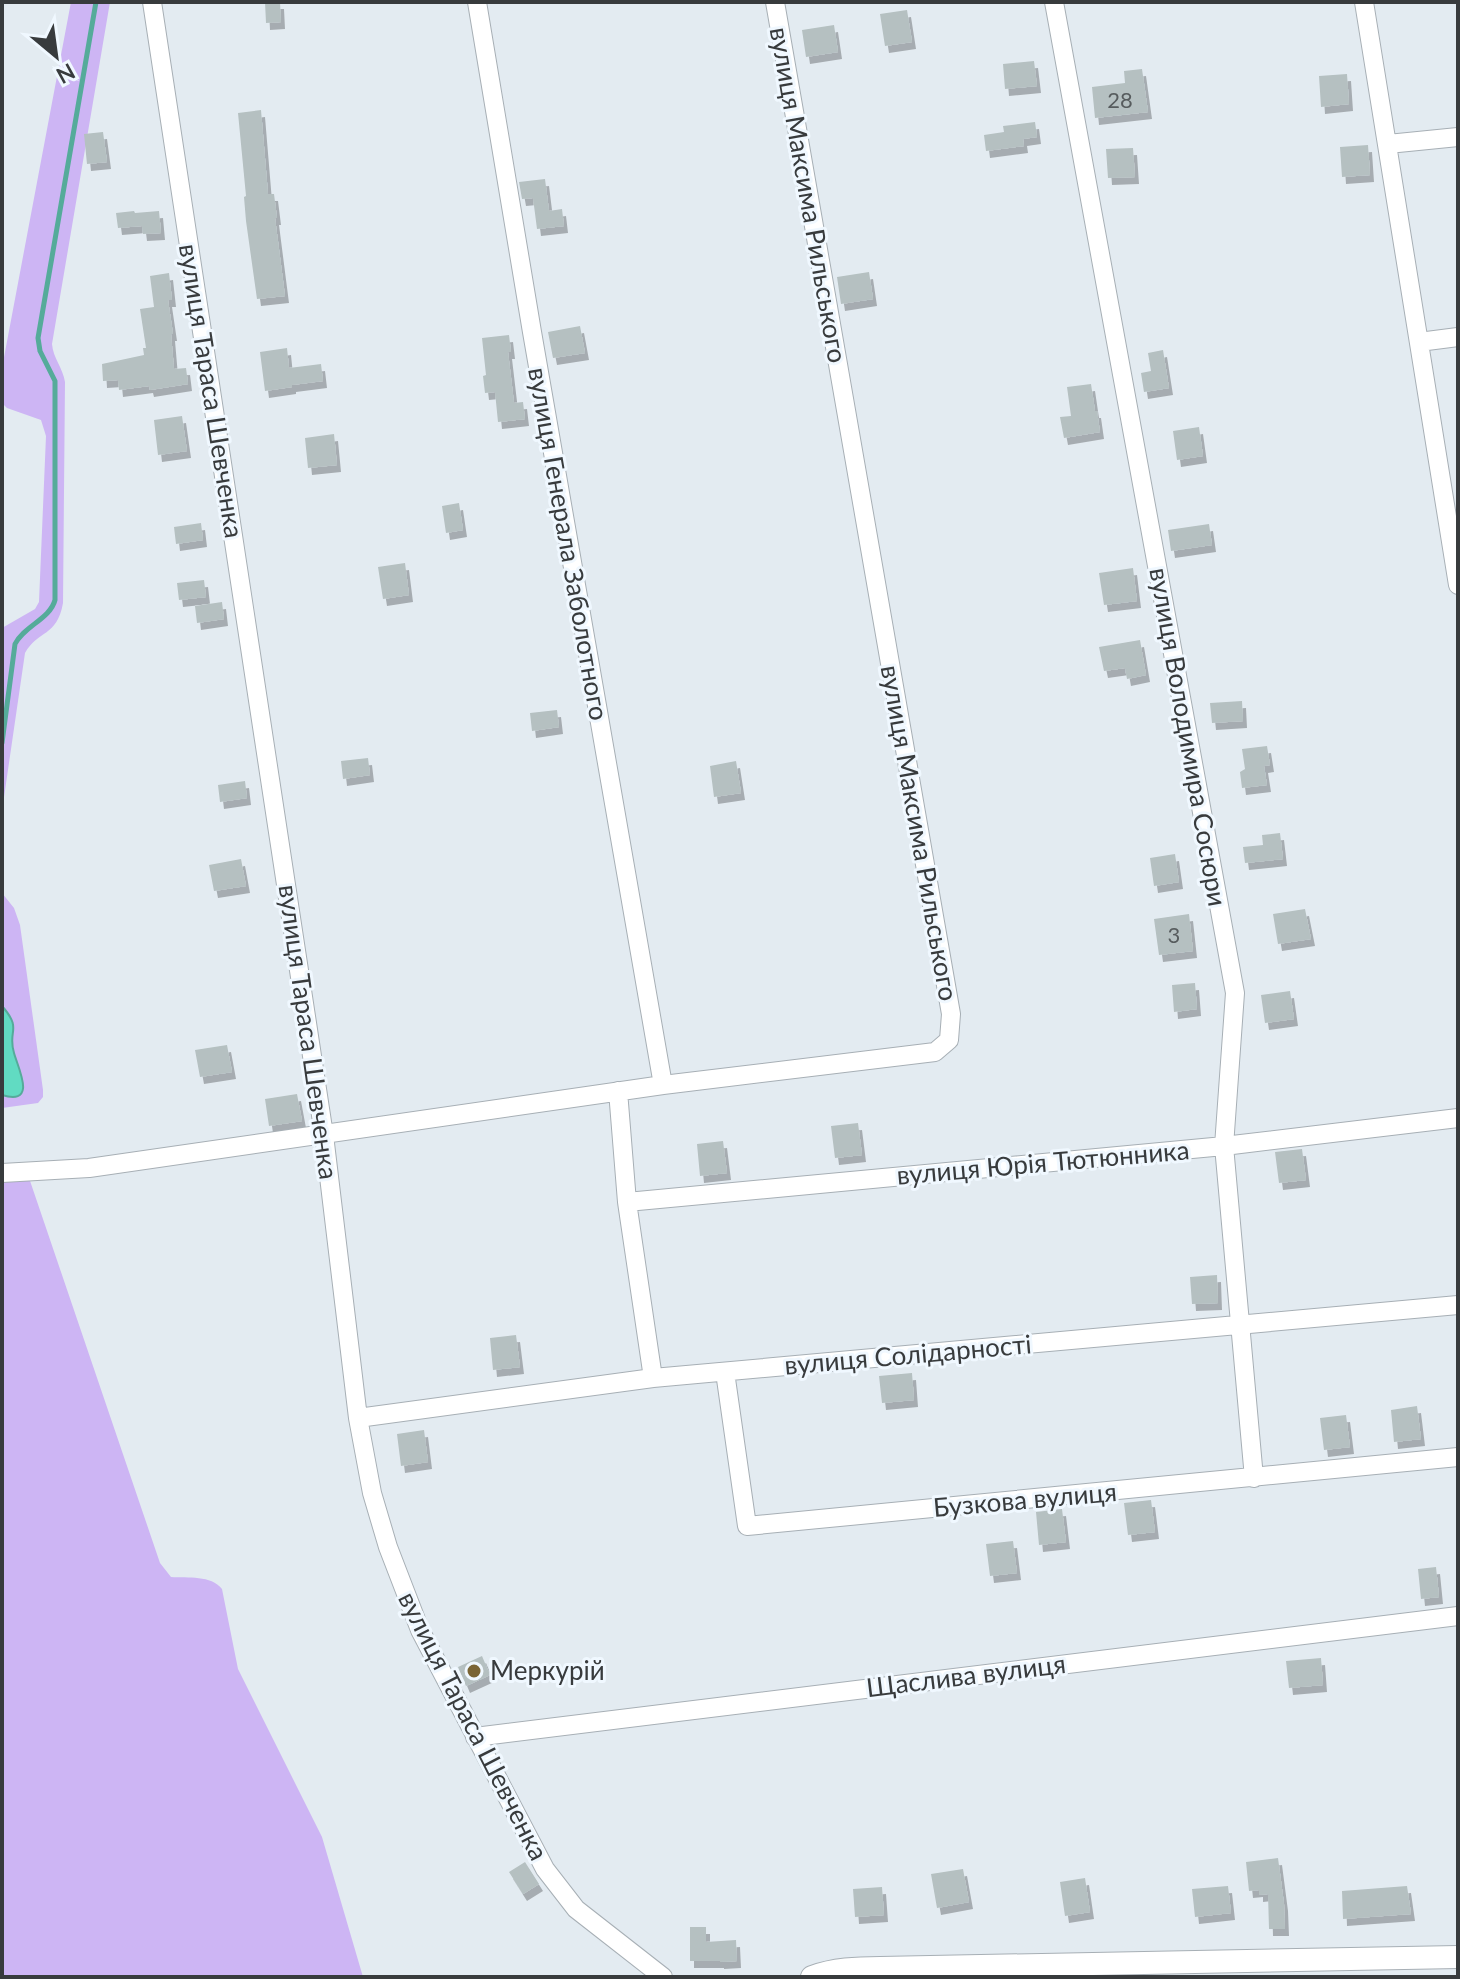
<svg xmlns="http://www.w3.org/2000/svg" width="1460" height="1979" viewBox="0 0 1460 1979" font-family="Lato,sans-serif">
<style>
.green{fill:#cdb5f4}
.water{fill:#61dbc2;stroke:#55ab9a;stroke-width:2}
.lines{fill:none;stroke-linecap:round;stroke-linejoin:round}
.stream{stroke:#55ab9a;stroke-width:5}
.building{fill:#b5c0c1;filter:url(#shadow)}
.minor-casing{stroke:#a7afb5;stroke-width:20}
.major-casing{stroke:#a7afb5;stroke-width:24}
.minor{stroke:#fff;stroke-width:18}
.major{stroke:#fff;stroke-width:22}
.poi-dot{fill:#7a6434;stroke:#f0f8ff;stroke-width:3}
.labels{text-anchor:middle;stroke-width:6;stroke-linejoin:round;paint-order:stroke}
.number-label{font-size:22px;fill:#575c5e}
.street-label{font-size:26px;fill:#383b3d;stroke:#f0f8ff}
.poi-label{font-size:26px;fill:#383b3d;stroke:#f0f8ff;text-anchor:start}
</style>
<defs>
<filter id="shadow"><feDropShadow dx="4" dy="7" stdDeviation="0" flood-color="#0004"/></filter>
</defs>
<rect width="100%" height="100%" fill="#e3ebf1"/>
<path class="green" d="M 71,2 L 110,2 L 52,344 C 53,358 63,368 65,382 L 63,603 C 57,637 38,630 25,653 L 2,811 L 2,628 L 35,609 L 39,602 L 46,436 L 41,420 L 7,408 L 2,403 L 2,368 Z
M 2,893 L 14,908 L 20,925 L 43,1090 L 43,1097 L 38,1103 L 2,1108 Z
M 27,1172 L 160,1563 L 171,1577 C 188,1578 211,1575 222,1589 L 238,1669 L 322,1837 L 363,1977 L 2,1977 L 2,1173 Z"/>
<path class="water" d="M 2,1006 C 23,1030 7,1030 14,1053 C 18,1068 38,1106 2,1095 Z"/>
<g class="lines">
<path class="stream" d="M 2,743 L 15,644 C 24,626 50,619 55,600 L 55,381 L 40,351 L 38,338 L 96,2"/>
</g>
<path class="building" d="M 265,2 L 280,2 L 281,22 L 266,23 Z
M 907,10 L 912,42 L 885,46 L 880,14 Z
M 834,25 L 838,52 L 806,57 L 802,30 Z
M 1034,61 L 1037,86 L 1005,89 L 1003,64 Z
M 1142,69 L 1148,112 L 1095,118 L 1092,87 L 1125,83 L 1124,71 Z
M 1347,74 L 1349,104 L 1321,107 L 1319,76 Z
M 261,110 L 268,194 L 274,194 L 277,218 L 275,218 L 285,296 L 257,299 L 246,221 L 244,197 L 246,196 L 238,113 Z
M 1035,122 L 1037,137 L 1023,139 L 1024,146 L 986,151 L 984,135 L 1004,132 L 1003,126 Z
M 103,132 L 107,162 L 87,164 L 84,134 Z
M 1368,145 L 1370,175 L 1342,177 L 1340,147 Z
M 1133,148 L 1135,177 L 1108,178 L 1106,149 Z
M 545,179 L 549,211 L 562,209 L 564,226 L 537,229 L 533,198 L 522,199 L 519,182 Z
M 134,211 L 135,213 L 159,211 L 161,233 L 143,234 L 142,226 L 118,228 L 116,213 Z
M 869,272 L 873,299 L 841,304 L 837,277 Z
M 169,273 L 172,300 L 168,300 L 173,334 L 171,334 L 174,369 L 186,368 L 188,384 L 150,390 L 149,386 L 119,390 L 118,380 L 103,381 L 102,364 L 144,355 L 143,348 L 146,348 L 140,309 L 154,307 L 150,276 Z
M 580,326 L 585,353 L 553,358 L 548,332 Z
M 509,335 L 511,352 L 508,352 L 514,403 L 523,402 L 525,419 L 498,422 L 495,392 L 485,393 L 483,376 L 486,375 L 482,338 Z
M 287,348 L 289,368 L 321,364 L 323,381 L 292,385 L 292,387 L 265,391 L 260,352 Z
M 1163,350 L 1169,388 L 1144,392 L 1141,373 L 1151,371 L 1148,353 Z
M 1091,384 L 1095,411 L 1097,411 L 1100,432 L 1064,438 L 1060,417 L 1071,416 L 1067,387 Z
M 182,416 L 187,451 L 158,455 L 154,420 Z
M 1199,427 L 1203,456 L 1177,460 L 1173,431 Z
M 334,434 L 337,465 L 308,468 L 305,438 Z
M 459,503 L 463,530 L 446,533 L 442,506 Z
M 201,523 L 203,540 L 176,544 L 174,527 Z
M 1209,524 L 1212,545 L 1171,551 L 1168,530 Z
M 405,563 L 409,595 L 383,599 L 378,567 Z
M 1133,568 L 1137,601 L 1104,605 L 1099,573 Z
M 204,580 L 206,597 L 179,600 L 177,583 Z
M 222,602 L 224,619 L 197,623 L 195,606 Z
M 1140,640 L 1146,675 L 1127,679 L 1125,668 L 1104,671 L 1099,647 Z
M 1242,701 L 1243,721 L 1212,723 L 1210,703 Z
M 557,710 L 559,727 L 532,731 L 530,713 Z
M 1267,746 L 1270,765 L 1264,766 L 1267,785 L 1242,788 L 1240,772 L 1245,769 L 1242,749 Z
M 368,758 L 370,775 L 343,779 L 341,761 Z
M 736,761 L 741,793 L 714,797 L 710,766 Z
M 245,781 L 247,798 L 220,802 L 218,785 Z
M 1280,833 L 1283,859 L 1245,863 L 1243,847 L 1263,845 L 1262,835 Z
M 1175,854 L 1179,882 L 1154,886 L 1150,858 Z
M 241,859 L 246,886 L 214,891 L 209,865 Z
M 1305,909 L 1311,939 L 1278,944 L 1273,914 Z
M 1189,914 L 1193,951 L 1159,955 L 1154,919 Z
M 1195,983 L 1197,1009 L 1174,1012 L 1172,985 Z
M 1290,991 L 1294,1019 L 1265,1023 L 1261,995 Z
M 227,1045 L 232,1072 L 200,1077 L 195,1050 Z
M 297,1094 L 302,1121 L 269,1126 L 265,1099 Z
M 858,1123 L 862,1155 L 835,1158 L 831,1126 Z
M 723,1141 L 727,1173 L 700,1176 L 697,1144 Z
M 1302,1149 L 1306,1180 L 1279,1183 L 1275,1152 Z
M 1217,1275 L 1218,1303 L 1192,1304 L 1190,1277 Z
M 516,1335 L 520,1367 L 493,1370 L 490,1338 Z
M 912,1373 L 914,1400 L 882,1403 L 879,1376 Z
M 1417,1406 L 1421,1439 L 1394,1442 L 1391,1410 Z
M 1346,1415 L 1350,1447 L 1324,1450 L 1320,1418 Z
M 424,1430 L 428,1462 L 401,1466 L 397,1434 Z
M 1151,1500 L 1155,1532 L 1128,1535 L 1124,1503 Z
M 1062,1509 L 1066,1542 L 1039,1545 L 1036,1512 Z
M 1013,1541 L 1017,1573 L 990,1576 L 986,1544 Z
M 1436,1567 L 1439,1597 L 1421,1599 L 1418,1569 Z
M 482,1656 L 490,1675 L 466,1686 L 458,1667 Z
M 1321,1658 L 1323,1685 L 1289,1688 L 1286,1661 Z
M 1278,1858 L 1284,1904 L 1285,1929 L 1269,1929 L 1268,1894 L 1259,1895 L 1259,1890 L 1249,1891 L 1246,1862 Z
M 525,1862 L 539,1884 L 523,1894 L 509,1872 Z
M 963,1869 L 969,1902 L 937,1908 L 931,1874 Z
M 1085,1878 L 1090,1912 L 1065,1916 L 1060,1882 Z
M 1228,1886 L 1231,1913 L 1195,1917 L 1192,1889 Z
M 1407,1886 L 1411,1914 L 1343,1919 L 1342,1891 Z
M 882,1887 L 884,1915 L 855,1917 L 853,1889 Z
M 690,1927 L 706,1927 L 706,1942 L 736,1940 L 737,1961 L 720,1962 L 720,1961 L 690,1961 Z"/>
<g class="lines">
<defs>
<path id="minor" d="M 152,2 L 324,1135 L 358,1418 L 372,1493 L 388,1547 L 420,1630 L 545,1869 L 576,1909 L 663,1977
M 477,2 L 532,332 L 663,1085
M 1054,2 L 1235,993 L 1224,1146 L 1254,1478
M 1364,2 L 1458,585
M 1388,144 L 1458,137
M 1419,342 L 1458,337
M 618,1091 L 627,1202 L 653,1378
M 2,1173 L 89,1168 L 663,1085 L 935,1052 L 949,1040 L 951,1014 L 775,2
M 627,1202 L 1224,1146 L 1458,1118
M 725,1372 L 747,1526 L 1458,1457
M 358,1418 L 653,1378 L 1458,1305
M 475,1737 L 1458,1616"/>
<path id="major" d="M 812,1977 C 834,1969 857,1968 880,1968 L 1458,1957"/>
</defs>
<use href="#minor" class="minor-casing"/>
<use href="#major" class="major-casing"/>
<use href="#minor" class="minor"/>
<use href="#major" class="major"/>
</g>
<circle class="poi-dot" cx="474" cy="1671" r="8"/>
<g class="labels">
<g class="number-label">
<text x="1120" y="108">28</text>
<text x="1174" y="943">3</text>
</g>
<g class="street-label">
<text transform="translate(808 195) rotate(80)" y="9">вулиця Максима Рильського</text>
<text transform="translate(211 391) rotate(81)" y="9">вулиця Тараса Шевченка</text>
<text transform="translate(568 544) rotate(80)" y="9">вулиця Генерала Заболотного</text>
<text transform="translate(1188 737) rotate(80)" y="9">вулиця Володимира Сосюри</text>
<text transform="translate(919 833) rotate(80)" y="9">вулиця Максима Рильського</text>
<text transform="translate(308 1032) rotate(82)" y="9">вулиця Тараса Шевченка</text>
<text transform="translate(1043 1163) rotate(-5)" y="9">вулиця Юрія Тютюнника</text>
<text transform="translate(908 1355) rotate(-5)" y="9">вулиця Солідарності</text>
<text transform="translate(1025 1500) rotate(-5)" y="9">Бузкова вулиця</text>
<text transform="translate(966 1676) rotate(-7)" y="9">Щаслива вулиця</text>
<text transform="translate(473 1726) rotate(63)" y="9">вулиця Тараса Шевченка</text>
</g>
<g class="poi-label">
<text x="490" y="1680">Меркурій</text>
</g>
</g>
<rect width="1460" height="1979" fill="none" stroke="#383b3d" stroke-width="8"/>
<g transform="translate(56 56) rotate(151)" stroke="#f0f8ff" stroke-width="6" paint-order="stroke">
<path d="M0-6L14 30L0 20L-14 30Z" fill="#383b3d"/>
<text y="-12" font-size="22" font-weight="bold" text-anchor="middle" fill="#383b3d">N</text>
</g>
</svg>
